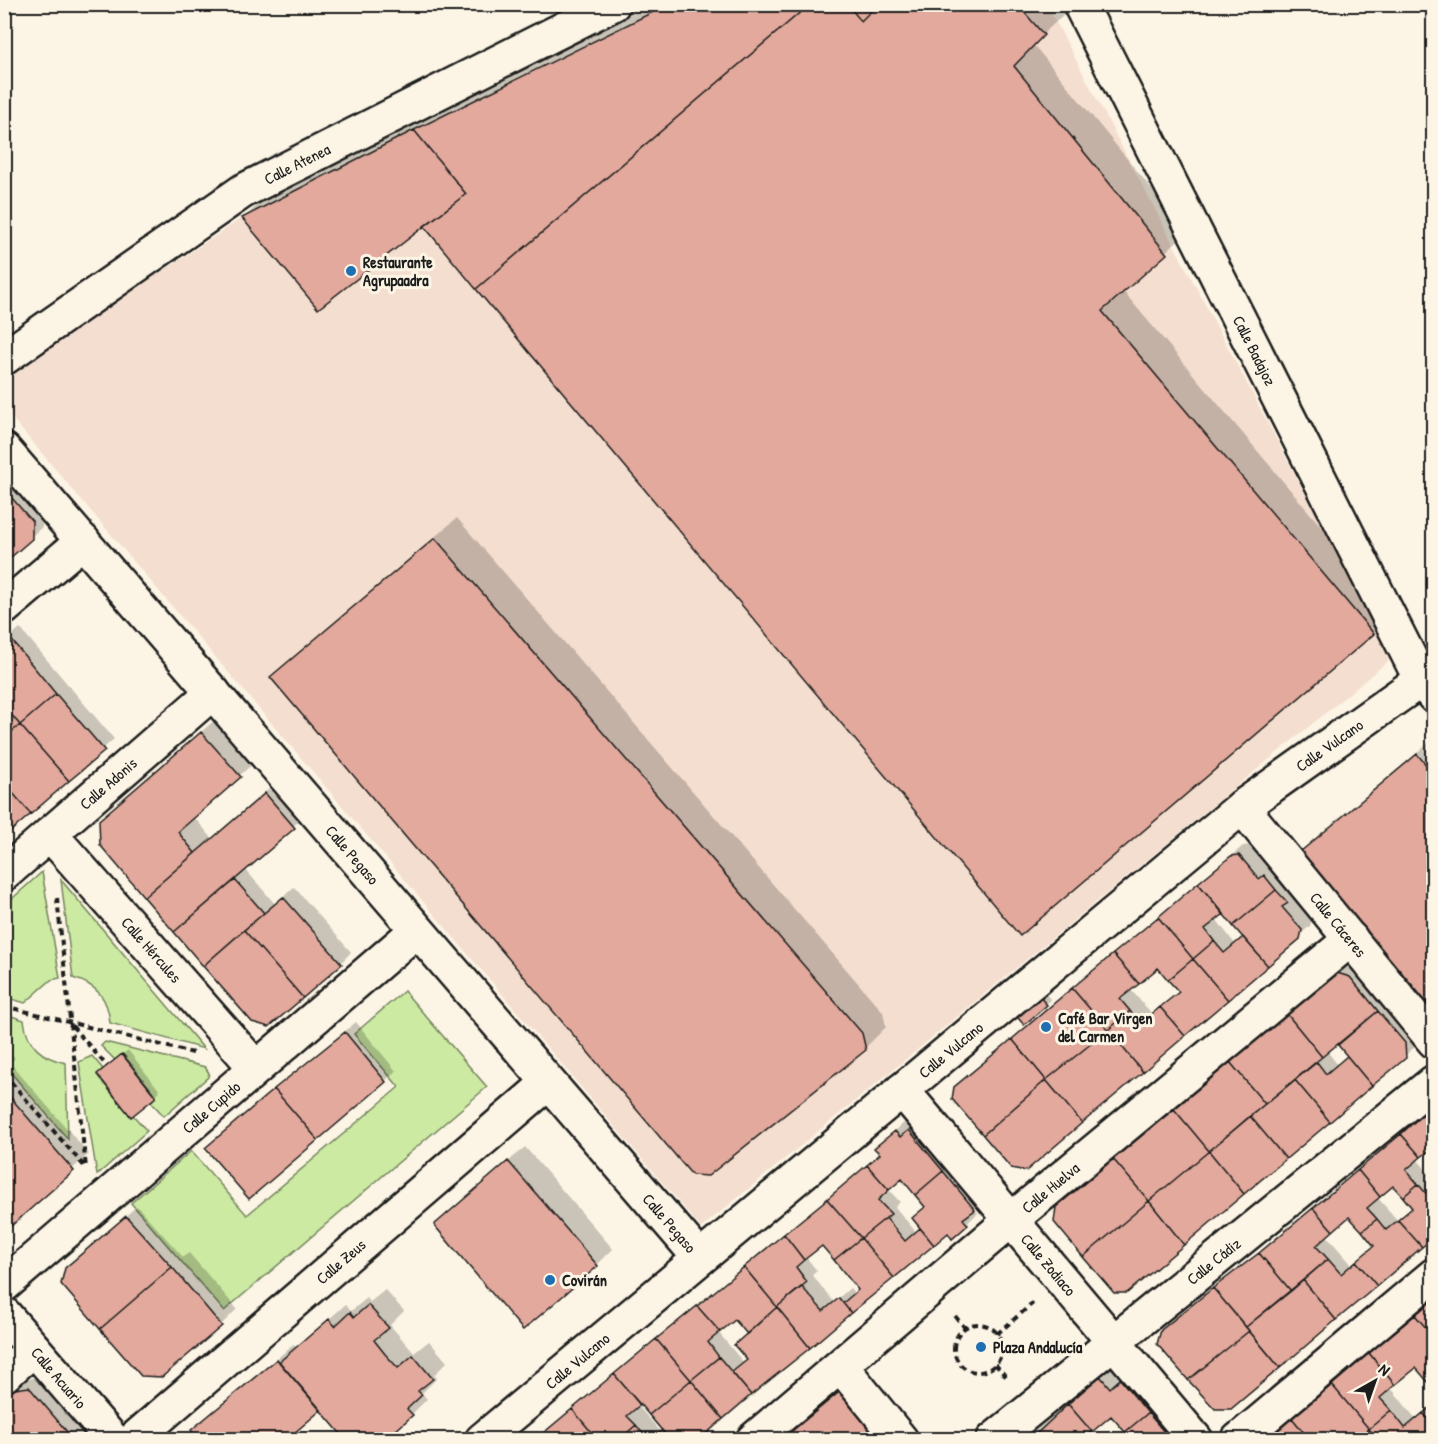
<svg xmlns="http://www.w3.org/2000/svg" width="1438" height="1444" viewBox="0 0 1438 1444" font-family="'Patrick Hand',sans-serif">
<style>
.built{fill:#f4decf}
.green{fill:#cceaa2;stroke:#74835f;stroke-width:1.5}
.shadow{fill:#0003;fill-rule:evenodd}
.building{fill:#e2a99c;stroke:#1c1c1c;stroke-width:1.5}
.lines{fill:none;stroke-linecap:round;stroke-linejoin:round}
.minor-casing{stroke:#1c1c1c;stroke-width:38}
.path{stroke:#1c1c1c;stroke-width:4;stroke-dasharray:6 4.5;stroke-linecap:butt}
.minor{stroke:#fcf5e5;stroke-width:33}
.poi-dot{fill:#1f6fb2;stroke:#fcf5e5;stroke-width:2}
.labels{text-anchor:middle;stroke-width:6;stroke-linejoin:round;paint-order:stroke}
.street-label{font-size:16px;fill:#1c1c1c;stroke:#fcf5e5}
.poi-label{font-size:16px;font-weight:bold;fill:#1c1c1c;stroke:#fcf5e5;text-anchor:start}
</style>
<rect width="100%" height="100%" fill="#fcf5e5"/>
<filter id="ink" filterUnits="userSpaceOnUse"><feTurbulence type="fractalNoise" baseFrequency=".0167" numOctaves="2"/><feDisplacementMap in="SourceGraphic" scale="12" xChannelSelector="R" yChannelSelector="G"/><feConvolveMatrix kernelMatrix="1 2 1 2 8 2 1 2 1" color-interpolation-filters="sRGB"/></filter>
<g filter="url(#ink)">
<path class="built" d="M 665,5 L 1047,5 L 1392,658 L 701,1228 L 5,410 L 4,377 L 242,218 Z"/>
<path class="green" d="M 42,872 L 60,978 L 51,980 L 25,1003 L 5,997 L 5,905 Z
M 61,880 L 204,1049 L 110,1023 C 108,998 97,985 73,978 Z
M 404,991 L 487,1087 L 224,1311 L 131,1203 L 191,1151 L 247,1215 L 399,1087 L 354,1034 Z
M 5,1014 L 24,1020 C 27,1046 42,1058 66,1063 L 68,1139 L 5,1066 Z
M 105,1042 L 205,1067 L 209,1073 L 208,1077 L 164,1116 L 151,1102 L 156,1096 L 123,1054 L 115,1060 L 101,1046 Z
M 92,1056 L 103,1069 L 97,1075 L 131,1117 L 133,1115 L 147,1131 L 97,1175 L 79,1062 Z"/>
<path class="shadow" d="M 650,4 L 1055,4 L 1064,14 L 1033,44 L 1187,232 L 1123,291 L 1393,612 L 1373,633 L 425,224 L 244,218 L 260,202 L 436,110 Z
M 4,466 L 42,510 L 42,527 L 4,561 Z
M 457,518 L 883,1012 L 886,1027 L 865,1048 L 272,677 L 293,657 Z
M 20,628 L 114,739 L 4,835 L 4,642 Z
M 218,717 L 256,761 L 193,816 L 212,838 L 281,778 L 310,811 L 245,869 L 275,904 L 294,887 L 351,952 L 341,963 L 252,1021 L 101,844 L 100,821 Z
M 1433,739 L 1434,1009 L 1302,853 Z
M 1250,845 L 1270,870 L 1275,866 L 1297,891 L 1292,896 L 1312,919 L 1310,926 L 1026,1169 L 955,1088 L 1243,846 ZM 1224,912 L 1245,936 L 1235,944 L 1216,919 ZM 1158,966 L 1180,991 L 1152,1014 L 1130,989 Z
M 1349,964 L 1415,1032 L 1416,1046 L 1126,1291 L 1069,1196 ZM 1338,1043 L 1348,1055 L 1337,1064 L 1327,1051 Z
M 1041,989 L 1051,1000 L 1046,1004 L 1019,1008 Z
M 356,1022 L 396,1071 L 385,1081 L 218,1138 Z
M 4,1046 L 15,1058 L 10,1063 L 89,1154 L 11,1224 L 4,1216 Z
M 128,1050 L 160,1091 L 131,1115 L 104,1070 Z
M 1434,1104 L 1434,1145 L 1417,1159 L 1434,1179 L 1434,1236 L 1231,1408 L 1162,1331 L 1272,1243 ZM 1393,1183 L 1414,1207 L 1398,1221 L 1377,1197 ZM 1349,1215 L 1375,1245 L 1352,1265 L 1326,1235 Z
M 906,1121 L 912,1128 L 920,1121 L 984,1198 L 974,1208 L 978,1213 L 953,1236 L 948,1231 L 700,1440 L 536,1440 L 881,1154 L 876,1148 ZM 902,1177 L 926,1206 L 921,1227 L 916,1232 L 895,1207 L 900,1202 L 888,1189 ZM 822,1244 L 860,1290 L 855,1294 L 850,1288 L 834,1302 L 812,1275 L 817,1271 L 806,1257 ZM 735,1318 L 748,1333 L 748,1359 L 743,1362 L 718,1332 ZM 640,1403 L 663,1429 L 661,1432 L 637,1405 Z
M 525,1147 L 613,1249 L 597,1265 L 436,1225 Z
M 137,1206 L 183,1257 L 189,1253 L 237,1309 L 221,1325 L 66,1268 Z
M 385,1290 L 404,1311 L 390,1325 L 414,1353 L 429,1341 L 447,1362 L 434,1375 L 437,1378 L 422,1393 L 427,1399 L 412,1414 L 321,1408 L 193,1430 L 294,1344 L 296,1348 L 345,1305 L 351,1311 L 367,1298 L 370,1302 Z
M 1434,1299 L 1434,1387 L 1416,1365 L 1390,1387 L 1416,1419 L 1434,1405 L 1434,1440 L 1334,1434 L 1328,1440 L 1267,1440 Z
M 1111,1367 L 1121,1379 L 1132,1369 L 1183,1440 L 1133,1440 L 1111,1414 L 1085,1436 L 1088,1440 L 1024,1440 Z
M 860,1374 L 915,1440 L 780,1440 Z
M 40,1377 L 103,1440 L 4,1440 L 4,1398 L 27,1379 Z"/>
<path class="building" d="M 669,4 L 810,4 L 476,289 L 424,226 L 466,194 L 414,130 Z
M 810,4 L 847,4 L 861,21 L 878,4 L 1017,4 L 1044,35 L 1014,66 L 1167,254 L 1102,311 L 1374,634 L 1020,936 L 476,289 Z
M 847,4 L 878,4 L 861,21 Z
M 414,130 L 466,194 L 318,309 L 242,218 Z
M 4,489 L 32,521 L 32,539 L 10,558 L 4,552 Z
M 435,538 L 862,1033 L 866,1050 L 708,1176 L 692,1175 L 270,677 Z
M 9,637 L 56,694 L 20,725 L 4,706 L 4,641 Z
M 56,694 L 105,751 L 69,781 L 20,725 Z
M 4,706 L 20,725 L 4,738 Z
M 20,725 L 69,781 L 31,814 L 4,783 L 4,738 Z
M 201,732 L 241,777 L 178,832 L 195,853 L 144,897 L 100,845 L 99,820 Z
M 1417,754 L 1434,774 L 1434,1011 L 1300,852 Z
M 4,783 L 31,814 L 4,837 Z
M 265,793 L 295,828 L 174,932 L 144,897 Z
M 1239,855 L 1259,879 L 1264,875 L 1276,890 L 1233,926 L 1198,883 L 1231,856 Z
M 235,880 L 264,913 L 203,966 L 174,932 Z
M 1198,883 L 1224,914 L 1205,929 L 1214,941 L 1193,959 L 1158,917 Z
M 1276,890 L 1288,903 L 1282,907 L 1302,930 L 1300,939 L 1268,966 L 1233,926 Z
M 283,897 L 342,964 L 303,998 L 244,930 Z
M 1158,917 L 1193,959 L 1168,980 L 1158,968 L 1139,984 L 1113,954 Z
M 244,930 L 303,998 L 269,1027 L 252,1022 L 203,966 Z
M 1243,937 L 1268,966 L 1228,1000 L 1193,959 L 1214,941 L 1224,953 Z
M 1113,954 L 1139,984 L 1120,999 L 1130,1011 L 1108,1030 L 1072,988 Z
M 1193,959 L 1228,1000 L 1185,1036 L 1160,1007 L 1179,992 L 1168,980 Z
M 1337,973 L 1350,977 L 1378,1011 L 1322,1057 L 1287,1014 Z
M 1072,988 L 1108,1030 L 1046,1080 L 1012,1039 Z
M 1035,992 L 1047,1005 L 1024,1025 L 1013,1012 Z
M 1160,1007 L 1185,1036 L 1143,1072 L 1108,1030 L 1130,1011 L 1140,1024 Z
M 1378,1011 L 1405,1043 L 1406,1058 L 1372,1086 L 1338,1045 Z
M 1287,1014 L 1322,1057 L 1265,1104 L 1230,1062 Z
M 1108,1030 L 1143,1072 L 1082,1123 L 1046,1080 Z
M 345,1032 L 386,1082 L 318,1140 L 274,1089 Z
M 1012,1039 L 1046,1080 L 983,1135 L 952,1099 L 954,1087 Z
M 122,1054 L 156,1097 L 131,1117 L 97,1074 Z
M 1347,1056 L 1372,1086 L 1330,1122 L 1295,1080 L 1317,1062 L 1326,1074 Z
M 1230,1062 L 1265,1104 L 1209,1151 L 1174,1109 Z
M 1046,1080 L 1082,1123 L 1026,1171 L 1011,1168 L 983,1135 Z
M 1295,1080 L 1330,1122 L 1286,1159 L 1250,1116 Z
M 274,1089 L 318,1140 L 249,1199 L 205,1148 Z
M 4,1090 L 74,1171 L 11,1226 L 4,1219 Z
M 1434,1104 L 1434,1147 L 1421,1157 L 1401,1134 Z
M 1174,1109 L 1209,1151 L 1149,1201 L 1113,1159 Z
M 1250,1116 L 1286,1159 L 1244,1194 L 1209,1151 Z
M 909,1130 L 943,1171 L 915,1195 L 902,1179 L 889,1190 L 867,1165 L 880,1154 L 874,1148 L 895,1131 L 900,1137 Z
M 1401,1134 L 1421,1157 L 1406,1170 L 1418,1184 L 1403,1197 L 1393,1186 L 1380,1197 L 1358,1170 Z
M 1209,1151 L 1244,1194 L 1184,1245 L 1149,1201 Z
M 1113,1159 L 1149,1201 L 1083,1257 L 1054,1222 L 1056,1207 Z
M 508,1161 L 598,1266 L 523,1330 L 434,1225 Z
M 867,1165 L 889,1190 L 878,1200 L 891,1214 L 861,1238 L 827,1199 Z
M 1358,1170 L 1380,1197 L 1367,1208 L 1377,1219 L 1362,1231 L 1349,1217 L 1333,1231 L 1313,1208 Z
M 943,1171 L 975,1210 L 963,1219 L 968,1225 L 952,1239 L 948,1233 L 934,1245 L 912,1218 L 925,1207 L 915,1195 Z
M 1418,1184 L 1431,1199 L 1434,1197 L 1434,1237 L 1422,1247 L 1398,1220 L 1412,1208 L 1403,1197 Z
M 827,1199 L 861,1238 L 834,1260 L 822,1246 L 804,1260 L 784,1234 Z
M 1149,1201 L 1184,1245 L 1127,1293 L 1114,1293 L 1083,1257 Z
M 1313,1208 L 1333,1231 L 1316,1246 L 1328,1259 L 1291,1291 L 1259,1253 Z
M 126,1216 L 172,1267 L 100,1329 L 61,1284 L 65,1268 Z
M 886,1218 L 905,1241 L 920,1228 L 934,1245 L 894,1278 L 861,1238 Z
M 1377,1219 L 1386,1230 L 1398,1220 L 1422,1247 L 1377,1286 L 1356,1261 L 1374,1246 L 1362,1231 Z
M 784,1234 L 804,1260 L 796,1267 L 807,1282 L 777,1307 L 744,1267 Z
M 861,1238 L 894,1278 L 851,1313 L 843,1303 L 858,1290 L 834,1260 Z
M 1259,1253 L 1291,1291 L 1246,1327 L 1213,1288 Z
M 1328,1259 L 1341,1274 L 1356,1261 L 1377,1286 L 1336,1320 L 1303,1280 Z
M 172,1267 L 222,1326 L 162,1377 L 141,1376 L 100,1329 Z
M 744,1267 L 777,1307 L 747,1334 L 735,1320 L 720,1332 L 697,1306 Z
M 1303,1280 L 1336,1320 L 1280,1368 L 1246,1327 Z
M 802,1287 L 823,1311 L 839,1298 L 851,1313 L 810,1348 L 777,1307 Z
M 1213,1288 L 1249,1331 L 1188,1380 L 1157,1344 L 1161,1330 Z
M 1434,1299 L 1434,1337 L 1415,1315 Z
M 368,1305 L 389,1328 L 374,1340 L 385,1354 L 398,1368 L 413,1355 L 433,1379 L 418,1391 L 422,1395 L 407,1409 L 413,1415 L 385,1440 L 346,1440 L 279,1362 L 329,1319 L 335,1326 L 350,1312 L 354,1317 Z
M 697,1306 L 720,1332 L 708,1342 L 719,1357 L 691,1380 L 656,1339 Z
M 777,1307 L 810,1348 L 751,1395 L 732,1372 L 747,1360 L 734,1345 Z
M 1415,1315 L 1434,1337 L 1434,1377 L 1428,1382 L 1416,1368 L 1395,1385 L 1369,1353 Z
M 1249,1331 L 1280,1368 L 1231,1409 L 1215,1409 L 1188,1380 Z
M 656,1339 L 691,1380 L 649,1415 L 614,1374 Z
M 1369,1353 L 1395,1385 L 1380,1398 L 1391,1410 L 1369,1429 L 1332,1385 Z
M 719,1357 L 751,1395 L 723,1419 L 691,1380 Z
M 277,1359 L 321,1410 L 286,1440 L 199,1440 L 191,1430 Z
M 614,1374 L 640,1405 L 627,1416 L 636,1425 L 619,1440 L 598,1440 L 572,1409 Z
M 1100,1376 L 1110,1388 L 1120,1379 L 1148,1413 L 1125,1432 L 1111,1416 L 1092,1432 L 1068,1404 Z
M 691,1380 L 723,1419 L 699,1440 L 670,1440 L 649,1415 Z
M 1332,1385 L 1369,1429 L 1356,1440 L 1336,1440 L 1334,1437 L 1331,1440 L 1310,1440 L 1292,1418 Z
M 29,1387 L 68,1433 L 59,1440 L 4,1440 L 4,1398 L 15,1389 Z
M 843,1389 L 886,1440 L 781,1440 Z
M 1068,1404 L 1092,1432 L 1083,1440 L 1030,1440 Z
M 1434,1405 L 1434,1425 L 1423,1413 Z
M 572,1409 L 598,1440 L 535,1440 Z
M 1391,1410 L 1405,1428 L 1423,1413 L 1434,1425 L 1434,1440 L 1378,1440 L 1369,1429 Z
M 1148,1413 L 1171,1440 L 1131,1440 L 1125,1432 Z
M 1292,1418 L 1310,1440 L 1267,1440 Z
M 636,1425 L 648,1440 L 619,1440 Z
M 1369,1429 L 1378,1440 L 1356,1440 Z
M 662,1430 L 670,1440 L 651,1440 Z
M 68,1433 L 74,1440 L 59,1440 Z"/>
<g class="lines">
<defs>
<g id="minor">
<path id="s1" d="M 1080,4 L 1421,680 L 1434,696"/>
<path id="s2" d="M 4,358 L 243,191 L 613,4"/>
<path id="s3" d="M 4,450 L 700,1258"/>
<path d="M 4,608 L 83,541"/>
<path id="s4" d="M 1242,807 L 1434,1041"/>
<path id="s5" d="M 50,834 L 255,1067"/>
<path id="s6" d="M 4,874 L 213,692"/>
<path id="s7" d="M 902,1090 L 1196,1440"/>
<path id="s8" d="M 4,1285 L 417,930"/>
<path id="s9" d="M 4,1314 L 113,1440"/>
<path d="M 841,1366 L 901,1440"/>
<path d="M 4,1375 L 34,1349"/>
<path id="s10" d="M 133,1440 L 548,1083"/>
<path id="s11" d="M 482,1440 L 1242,807 L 1421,680 L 1434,677"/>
<path id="s12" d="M 753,1440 L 1011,1220 L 1351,939"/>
<path id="s13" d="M 993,1440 L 1434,1082"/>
<path d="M 1238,1440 L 1434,1275"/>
</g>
</defs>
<use href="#minor" class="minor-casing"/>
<path class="path" d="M 57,898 L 86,1168
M 4,1006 L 193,1053
M 72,1026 L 107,1066
M 4,1074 L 85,1167
M 955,1316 L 965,1328
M954 1348a24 24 0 1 1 48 0a24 24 0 1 1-48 0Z
M 997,1334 L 1033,1303
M 995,1364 L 1008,1379"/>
<use href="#minor" class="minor"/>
</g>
</g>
<g class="poi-dot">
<circle cx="351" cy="271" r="6"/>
<circle cx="1046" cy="1027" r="6"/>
<circle cx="550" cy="1280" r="6"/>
<circle cx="981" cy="1347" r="6"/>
</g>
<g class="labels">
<g class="street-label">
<text dy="6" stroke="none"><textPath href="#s2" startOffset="352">Calle Atenea</textPath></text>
<text dy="6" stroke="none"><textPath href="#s1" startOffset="388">Calle Badajoz</textPath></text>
<text dy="6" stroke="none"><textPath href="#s11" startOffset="1096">Calle Vulcano</textPath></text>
<text dy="6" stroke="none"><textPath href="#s6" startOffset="138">Calle Adonis</textPath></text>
<text dy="6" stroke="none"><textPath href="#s3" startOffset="534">Calle Pegaso</textPath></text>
<text dy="6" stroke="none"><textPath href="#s4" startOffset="152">Calle Cáceres</textPath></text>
<text dy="6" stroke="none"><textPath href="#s5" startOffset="154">Calle Hércules</textPath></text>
<text dy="6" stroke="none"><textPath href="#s11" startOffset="610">Calle Vulcano</textPath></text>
<text dy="6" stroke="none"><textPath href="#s8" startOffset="273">Calle Cupido</textPath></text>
<text dy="6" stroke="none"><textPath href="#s12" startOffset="390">Calle Huelva</textPath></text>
<text dy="6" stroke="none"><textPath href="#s3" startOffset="1020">Calle Pegaso</textPath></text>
<text dy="6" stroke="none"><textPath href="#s13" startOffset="284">Calle Cádiz</textPath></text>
<text dy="6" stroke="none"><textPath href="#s10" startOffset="274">Calle Zeus</textPath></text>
<text dy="6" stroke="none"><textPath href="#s7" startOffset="228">Calle Zodiaco</textPath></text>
<text dy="6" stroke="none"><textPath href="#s11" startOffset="124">Calle Vulcano</textPath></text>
<text dy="6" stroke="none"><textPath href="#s9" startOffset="84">Calle Acuario</textPath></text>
</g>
<g class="poi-label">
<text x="363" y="268">Restaurante<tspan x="363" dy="18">Agrupaadra</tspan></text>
<text x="1058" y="1024">Café Bar Virgen<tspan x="1058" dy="18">del Carmen</tspan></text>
<text x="562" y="1286">Covirán</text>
<text x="993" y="1353">Plaza Andalucía</text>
</g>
</g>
<rect width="1438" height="1444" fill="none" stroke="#fcf5e5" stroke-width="24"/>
<rect x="12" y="12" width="1414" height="1420" fill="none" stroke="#1c1c1c" stroke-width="2" filter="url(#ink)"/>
<g transform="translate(1375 1381) rotate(40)" stroke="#fcf5e5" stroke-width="4.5" paint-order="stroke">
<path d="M0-4.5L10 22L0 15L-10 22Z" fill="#1c1c1c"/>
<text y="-9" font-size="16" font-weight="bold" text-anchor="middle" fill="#1c1c1c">N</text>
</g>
</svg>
